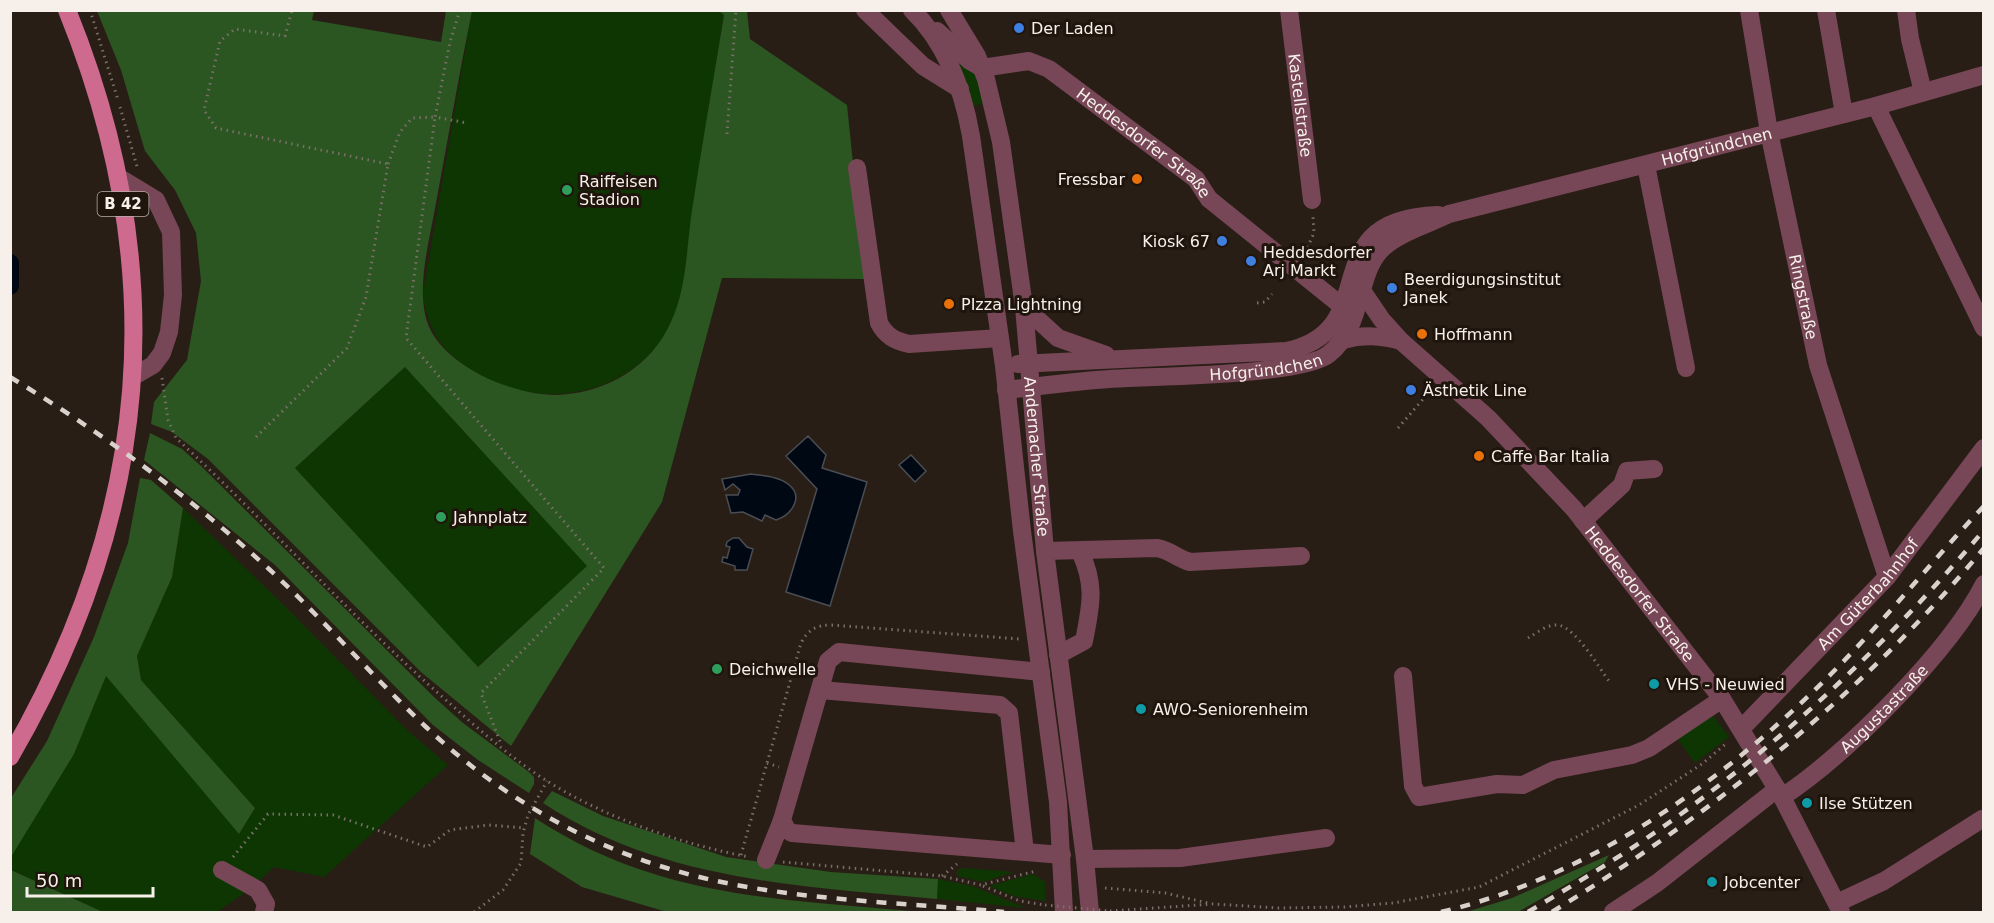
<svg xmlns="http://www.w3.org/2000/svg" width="1994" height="923" viewBox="0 0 1994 923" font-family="'DejaVu Sans',sans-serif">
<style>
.green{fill:#0e3603}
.forest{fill:#2b5521;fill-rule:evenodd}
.water{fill:#000813;stroke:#4a4e54;stroke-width:1.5}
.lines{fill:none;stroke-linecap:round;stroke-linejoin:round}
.canal{stroke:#000813;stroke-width:18}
.path{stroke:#7a7069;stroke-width:3;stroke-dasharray:1.5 4.5;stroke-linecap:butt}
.minor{stroke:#774757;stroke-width:18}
.major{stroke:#cd6a8e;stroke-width:18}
.rail{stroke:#d9d1cb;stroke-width:4.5;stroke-dasharray:10 10;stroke-linecap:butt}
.path-bridge{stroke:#7a7069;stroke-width:3;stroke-dasharray:1.5 4.5;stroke-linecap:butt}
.shop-dot{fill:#3f7fe0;stroke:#1f150d;stroke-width:2}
.food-dot{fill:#e8710a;stroke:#1f150d;stroke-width:2}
.leisure-dot{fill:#2e9e5b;stroke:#1f150d;stroke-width:2}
.culture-dot{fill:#0f9aa8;stroke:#1f150d;stroke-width:2}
.labels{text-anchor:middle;stroke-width:6;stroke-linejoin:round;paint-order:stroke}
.shield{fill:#1f150d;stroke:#b6aea8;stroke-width:1.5}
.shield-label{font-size:15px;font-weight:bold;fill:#f7f0ea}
.poi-label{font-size:16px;fill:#f7f0ea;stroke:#1f150d;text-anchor:start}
.street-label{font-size:16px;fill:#f7f0ea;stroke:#1f150d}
</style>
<rect width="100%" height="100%" fill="#291e16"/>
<path class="green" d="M 719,10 L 724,14 C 713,82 702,149 692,216 C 687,246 688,278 679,306 C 654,380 570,412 500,384 C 456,366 428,342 423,293 L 472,11 Z
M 953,56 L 976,75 L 985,103 L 974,106 Z
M 405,367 L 588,566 L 477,667 L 295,468 Z
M 183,508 L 289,610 L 408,731 L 448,765 L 324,877 L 274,867 L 250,889 L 217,912 L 103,912 L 11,870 L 10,857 L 74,754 L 106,676 L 239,833 L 255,808 L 141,680 L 137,656 L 172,577 Z
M 1710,712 L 1729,737 L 1695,763 L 1676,737 Z
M 963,868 L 1014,872 L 983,882 L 957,876 L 957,870 Z
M 1033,874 L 1045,882 L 1045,901 L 1013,896 L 989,886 Z
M 938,879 L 972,886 L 1026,908 L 937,899 Z"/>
<path class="forest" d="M 97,11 L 314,11 L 312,20 L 441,42 L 446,11 L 472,11 C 459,74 448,139 436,203 C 430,238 418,279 425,314 C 434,363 511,395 555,395 C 601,394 645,371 667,330 C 686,295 686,256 691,217 C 701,150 713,82 724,15 L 719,11 L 747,11 L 750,39 L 847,105 L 865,279 L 722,278 L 662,502 L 511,746 L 421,672 L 208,459 L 172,432 L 151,424 L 154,402 L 187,360 L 201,281 L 196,233 L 175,190 L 145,151 L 121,70 ZM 405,367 L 587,566 L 478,667 L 295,468 Z
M 150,433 L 182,449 L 201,466 L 435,698 L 463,723 L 529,772 L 534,777 L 534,784 L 529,793 L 478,760 L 433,725 L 275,565 L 144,460 Z
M 140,478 L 151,480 L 183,508 L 172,577 L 137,656 L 141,680 L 255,808 L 239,834 L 106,676 L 74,754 L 11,857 L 11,798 L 47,741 L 94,637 L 128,543 Z
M 552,791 L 603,816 L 726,857 L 831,872 L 938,879 L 937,899 C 801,886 661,881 543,803 Z
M 535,818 C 658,899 782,899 923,912 L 667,912 L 582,887 L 530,854 Z
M 1609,855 L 1605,862 L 1518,912 L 1466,912 L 1512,898 Z
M 10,870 L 11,870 L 103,912 L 11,912 Z"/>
<path class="water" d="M 808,436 L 826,455 L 822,468 L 867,482 L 830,606 L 786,592 L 817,489 L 786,456 Z
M 911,455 L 926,471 L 915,482 L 899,465 Z
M 751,474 C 763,476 778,476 788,484 C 805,497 791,515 776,520 L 765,515 L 762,521 L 743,512 L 731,513 L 726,495 L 738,495 L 740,490 L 733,484 L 725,490 L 722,479 Z
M 733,538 L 739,538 L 747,547 L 753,549 L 747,570 L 735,570 L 735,566 L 722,562 L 723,557 L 727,558 L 730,547 L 726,546 L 727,542 Z"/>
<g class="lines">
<path class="canal" d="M 10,263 L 10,286"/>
<path class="path" d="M 90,10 L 118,100
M 460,10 L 450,42 L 435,117 L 467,123
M 120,107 L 138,170
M 727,134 L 736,10
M 388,164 L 400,132 L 412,118 L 435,117 L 406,338 L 604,568 L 481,693 L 501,744
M 1305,253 L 1314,233 L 1313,217
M 1257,303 L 1265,302 L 1272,294
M 162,378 L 168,420 L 176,438 C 269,524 352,618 447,701 C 482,732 521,767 562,790 C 618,822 686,845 749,857
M 1398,428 L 1432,389
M 256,437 L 347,348 L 366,297 L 388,164 L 216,128 L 204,110 L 220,41 L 235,29 L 285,36 L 292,10
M 1528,638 C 1537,633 1547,624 1558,625 C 1576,628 1599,668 1609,681
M 767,763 L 779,767
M 741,855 L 801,643 C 808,630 816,625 831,625 L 1020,639
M 233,857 L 268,814 L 333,815 L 427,847 L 450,830 L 488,825 L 525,828
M 783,862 L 942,876 L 981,885 L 1036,871
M 942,876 L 957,864
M 983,886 L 1020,901 L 1045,905
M 1105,888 L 1165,893 L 1208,903
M 1110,911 L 1213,904 L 1279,908 L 1344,907 L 1393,903 L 1479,887 L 1639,805 L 1702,764 L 1728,742
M 474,912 L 503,890 L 521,863 L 523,833 L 528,815 L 547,781"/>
<g class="minor">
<path d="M 865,10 L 923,66 L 960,89"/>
<path d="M 912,10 C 947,44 963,90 971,136 L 1004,366 L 1022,531 L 1058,802 L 1064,912"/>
<path id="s1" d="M 949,10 L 977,56 L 986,79 L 1001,142 L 1024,307 L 1045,551 L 1085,859 L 1090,912"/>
<path id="s2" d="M 1289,10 L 1312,200"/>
<path id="s3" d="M 1749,10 L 1769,132 L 1818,365 L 1887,577"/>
<path d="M 1826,10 L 1844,114"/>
<path d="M 1906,10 L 1910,39 L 1923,92"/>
<path id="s4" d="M 937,31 L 970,61 L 982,68 L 1029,61 L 1049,69 L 1196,179 L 1209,199 L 1343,307"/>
<path d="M 1876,106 L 1984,328"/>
<path d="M 1646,165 L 1686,368"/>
<path d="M 857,168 L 879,323 C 886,336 895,341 909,344 L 1000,338"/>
<path d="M 118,177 L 156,200 L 171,232 L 173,295 L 169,332 L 162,353 L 153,365 L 134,376"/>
<path id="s5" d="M 1363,292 L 1382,320 L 1401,341 L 1488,418 L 1574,509 L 1722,699 L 1782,797 L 1841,912"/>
<path d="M 1024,307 L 1058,338 L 1106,355"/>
<path d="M 1343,340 C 1364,334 1381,336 1401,341"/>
<path d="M 1018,364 L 1286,351 C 1388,330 1309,219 1438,215"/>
<path id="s6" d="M 1006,390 C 1041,386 1076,381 1110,379 C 1153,376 1302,376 1329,354 C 1366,324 1355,272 1384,247 C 1401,232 1429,224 1449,214 L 1876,106 L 1984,75"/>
<path d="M 1583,521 L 1622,485 L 1627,471 L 1654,469"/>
<path d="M 1045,551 L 1157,548 C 1170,550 1176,558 1190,562 L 1301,556"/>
<path d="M 1058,655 L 1084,641 C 1091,605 1096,586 1080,551"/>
<path d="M 1041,672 L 839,652 L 828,661 L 782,820 L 787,830 L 792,833 L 1062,855"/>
<path d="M 1403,676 L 1413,786 L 1419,797 L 1497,784 L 1523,785 L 1554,770 L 1632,755 L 1649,748 L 1722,699"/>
<path d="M 820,690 L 1000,705 L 1009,713 L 1025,852"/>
<path id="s7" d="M 1742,728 L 1887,577 L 1984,448"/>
<path id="s8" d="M 1782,797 C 1845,756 1950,651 1984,584"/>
<path d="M 1085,859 L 1180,858 L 1326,838"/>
<path d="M 766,860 L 782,820"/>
<path d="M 222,870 L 258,890 L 266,904 L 264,912"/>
<path d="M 1837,903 L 1884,881 L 1982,819"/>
<path d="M 1613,912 L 1657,883 L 1777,789"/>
</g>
<path class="major" d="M 10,757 C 151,514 173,271 67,10"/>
<path class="rail" d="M 10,377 C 102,433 189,496 269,569 C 324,620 372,676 426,727 C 485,783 558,829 634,857 C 751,901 880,900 1004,912
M 1441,912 C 1590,877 1724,781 1831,674 C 1885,620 1932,561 1984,506
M 1528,912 C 1575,884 1622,856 1667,824 C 1785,740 1890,641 1984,530
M 1552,912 C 1713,813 1862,695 1984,548"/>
<path class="path-bridge" d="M 1045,905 L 1110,911"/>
</g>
<g class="shop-dot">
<circle cx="1019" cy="28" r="6"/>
<circle cx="1222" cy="241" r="6"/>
<circle cx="1251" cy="261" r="6"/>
<circle cx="1392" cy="288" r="6"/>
<circle cx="1411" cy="390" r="6"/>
</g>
<g class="food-dot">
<circle cx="1137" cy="179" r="6"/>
<circle cx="949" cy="304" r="6"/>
<circle cx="1422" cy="334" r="6"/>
<circle cx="1479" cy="456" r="6"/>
</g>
<g class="leisure-dot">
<circle cx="567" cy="190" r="6"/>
<circle cx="441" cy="517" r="6"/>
<circle cx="717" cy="669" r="6"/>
</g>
<g class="culture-dot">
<circle cx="1654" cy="684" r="6"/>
<circle cx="1141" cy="709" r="6"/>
<circle cx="1807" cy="803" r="6"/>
<circle cx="1712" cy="882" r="6"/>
</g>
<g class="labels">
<rect class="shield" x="97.5" y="192" width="51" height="24" rx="4.5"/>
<g class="shield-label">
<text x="123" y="209">B 42</text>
</g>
<g class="poi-label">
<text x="1031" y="34">Der Laden</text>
<text x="1125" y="185" text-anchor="end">Fressbar</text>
<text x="579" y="187">Raiffeisen<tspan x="579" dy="18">Stadion</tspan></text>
<text x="1210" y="247" text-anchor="end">Kiosk 67</text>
<text x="1263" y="258">Heddesdorfer<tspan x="1263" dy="18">Arj Markt</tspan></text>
<text x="1404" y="285">Beerdigungsinstitut<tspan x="1404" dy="18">Janek</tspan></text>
<text x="961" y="310">PIzza Lightning</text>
<text x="1434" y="340">Hoffmann</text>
<text x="1423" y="396">Ästhetik Line</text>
<text x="1491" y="462">Caffe Bar Italia</text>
<text x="453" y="523">Jahnplatz</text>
<text x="729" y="675">Deichwelle</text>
<text x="1666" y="690">VHS - Neuwied</text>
<text x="1153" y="715">AWO-Seniorenheim</text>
<text x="1819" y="809">Ilse Stützen</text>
<text x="1724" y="888">Jobcenter</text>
</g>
<g class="street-label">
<text dy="6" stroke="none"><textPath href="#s2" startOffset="96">Kastellstraße</textPath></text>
<text dy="6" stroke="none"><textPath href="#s4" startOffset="248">Heddesdorfer Straße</textPath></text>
<text dy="6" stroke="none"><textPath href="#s6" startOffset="798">Hofgründchen</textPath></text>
<text dy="6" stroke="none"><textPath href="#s3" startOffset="292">Ringstraße</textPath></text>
<text dy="6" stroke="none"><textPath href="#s6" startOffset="261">Hofgründchen</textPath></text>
<text dy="6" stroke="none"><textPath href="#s1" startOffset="460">Andernacher Straße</textPath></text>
<text dy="6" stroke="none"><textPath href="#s7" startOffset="184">Am Güterbahnhof</textPath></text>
<text dy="6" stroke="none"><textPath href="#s5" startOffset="411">Heddesdorfer Straße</textPath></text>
<text dy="6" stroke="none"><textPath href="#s8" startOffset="135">Augustastraße</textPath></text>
</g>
</g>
<rect width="1994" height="923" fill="none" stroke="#f7f0ea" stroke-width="24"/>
<path d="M27 887v9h126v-9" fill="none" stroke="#f7f0ea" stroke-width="3"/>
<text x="36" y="887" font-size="18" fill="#f7f0ea" stroke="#1f150d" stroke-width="4.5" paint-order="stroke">50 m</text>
</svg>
